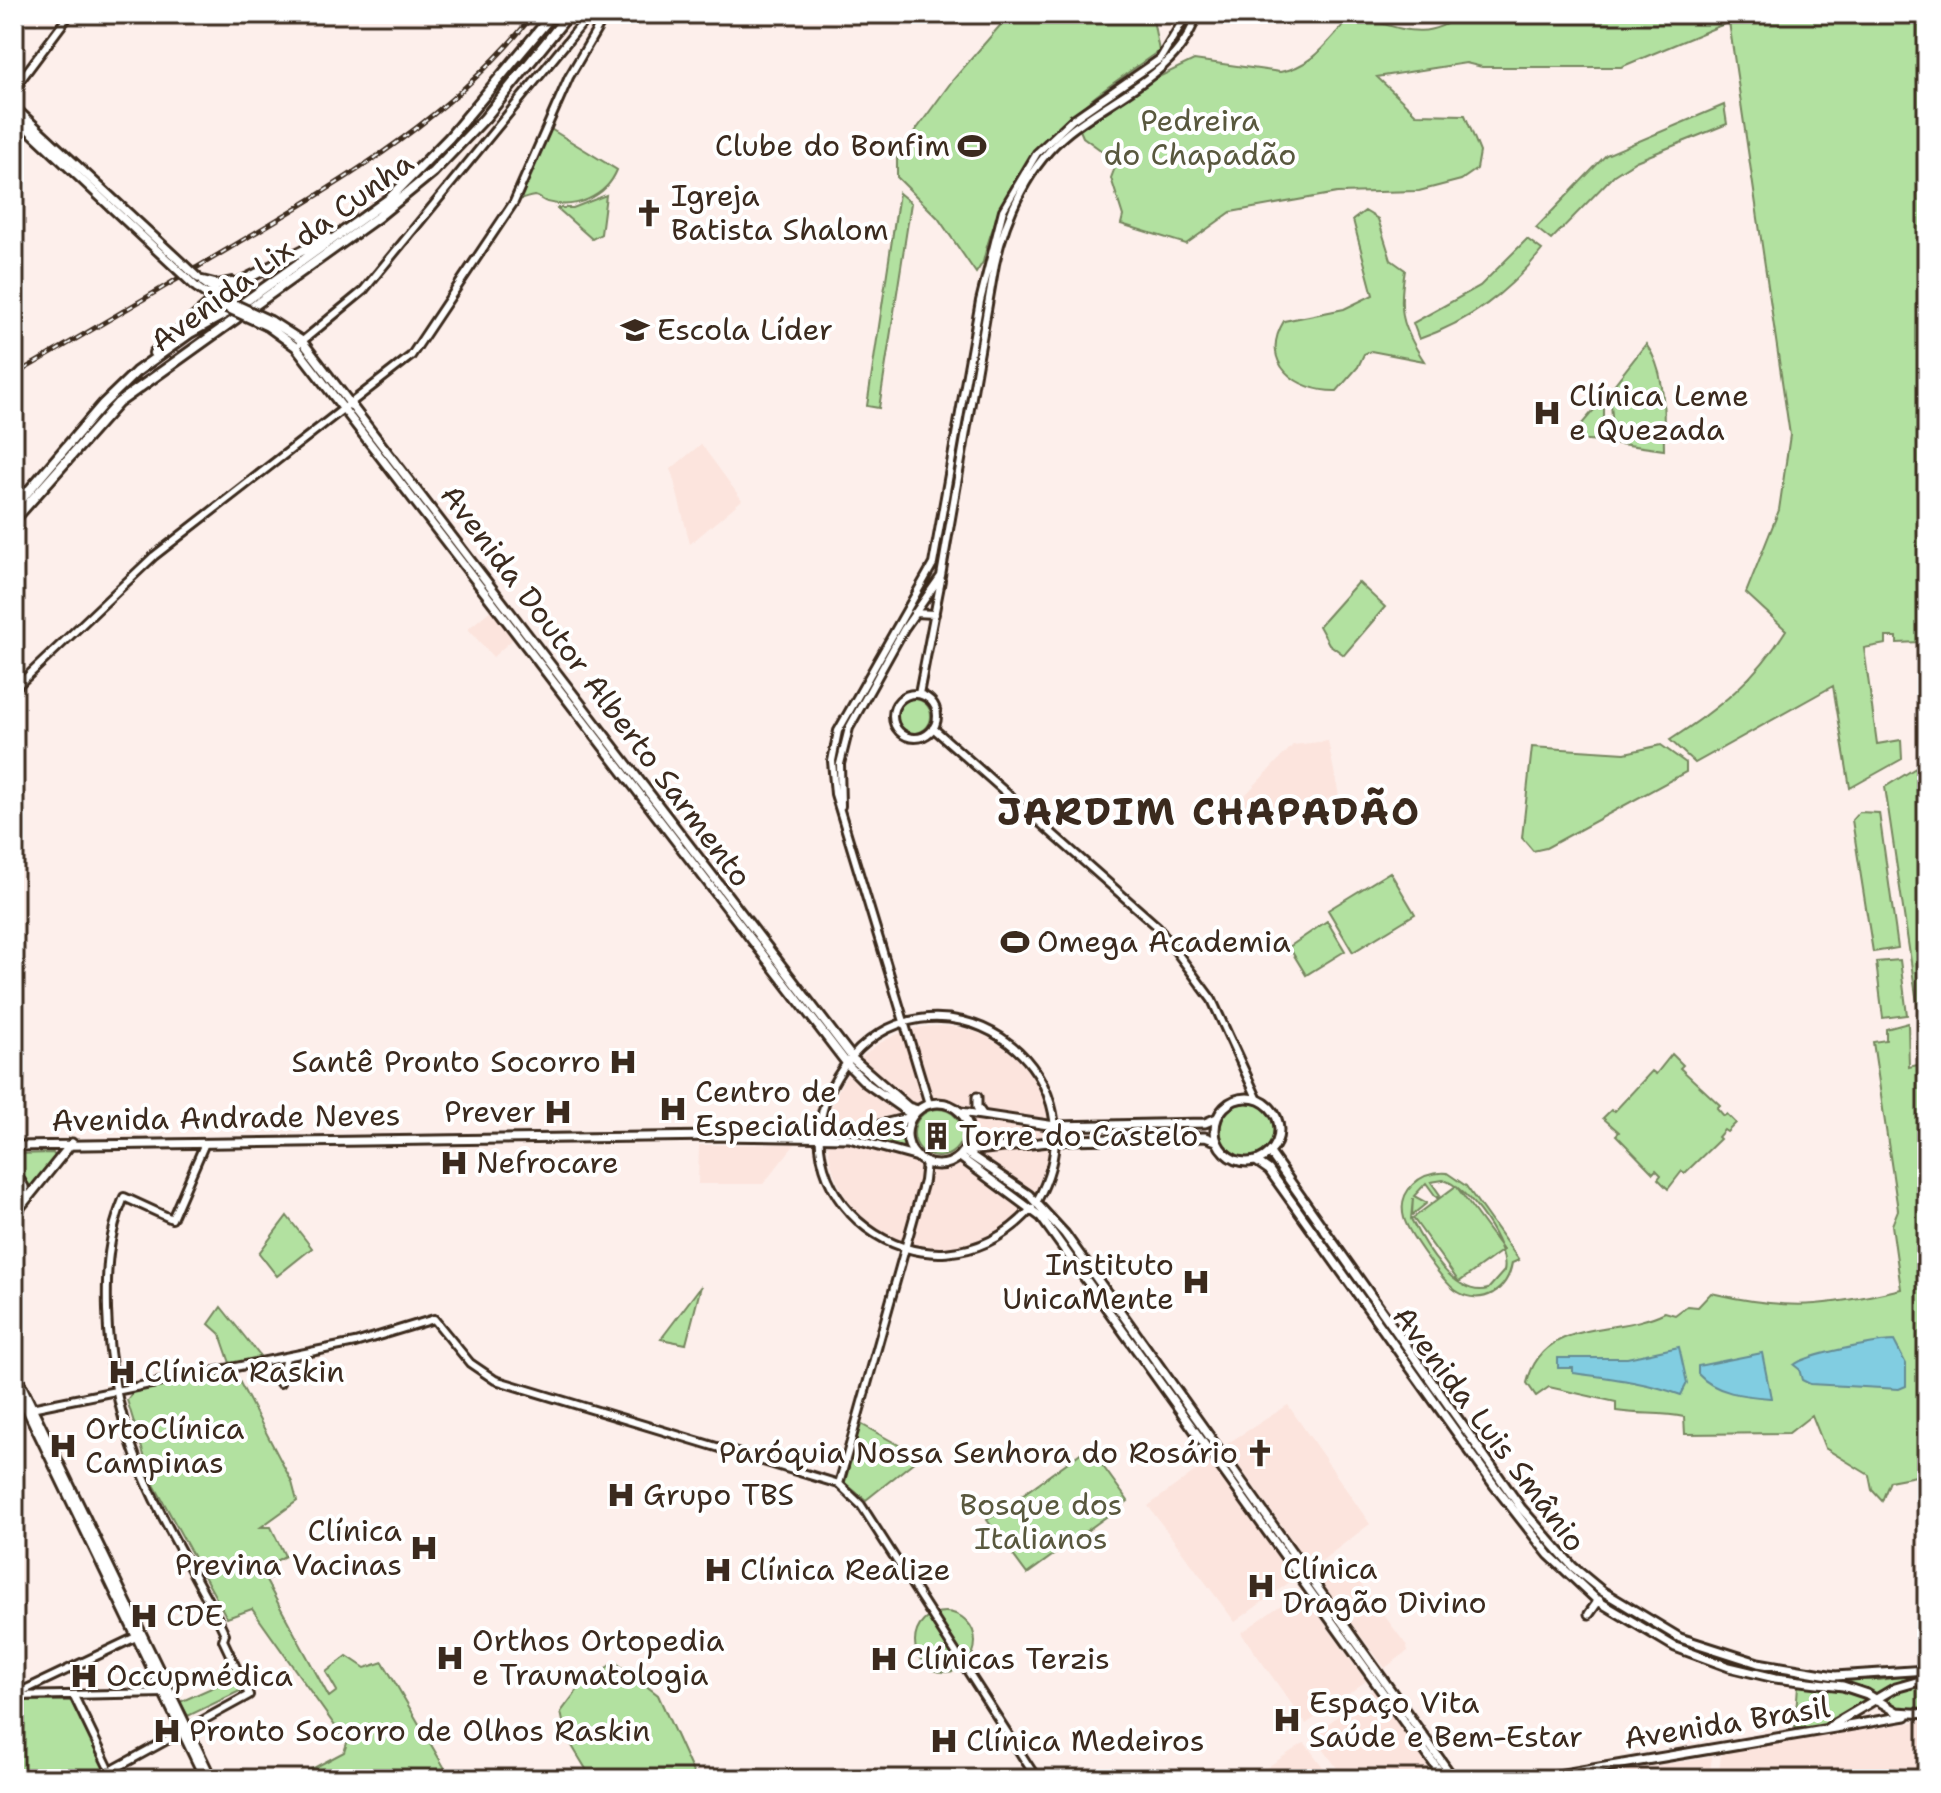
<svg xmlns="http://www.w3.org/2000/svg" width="1941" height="1793" viewBox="0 0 1941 1793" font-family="'Shantell Sans',sans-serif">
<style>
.built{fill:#fce4dd}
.green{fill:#b2e1a0;stroke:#76865f;stroke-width:2;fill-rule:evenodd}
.water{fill:#81cde1;stroke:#658c93;stroke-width:2}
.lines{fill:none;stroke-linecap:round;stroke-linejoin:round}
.secondary-casing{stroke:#3b2a1e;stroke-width:12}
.primary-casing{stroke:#3b2a1e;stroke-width:13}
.highway-casing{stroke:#3b2a1e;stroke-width:14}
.secondary{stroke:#fff;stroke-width:6}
.primary{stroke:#fff;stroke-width:7}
.highway{stroke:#fff;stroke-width:8}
.rail-casing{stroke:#3b2a1e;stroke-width:5}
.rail{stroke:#fff;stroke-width:2;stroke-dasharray:6;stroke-linecap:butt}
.primary-bridge-casing{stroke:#3b2a1e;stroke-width:13;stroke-linecap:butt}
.primary-bridge{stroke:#fff;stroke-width:7}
.labels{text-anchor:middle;stroke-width:8;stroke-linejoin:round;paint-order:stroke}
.park-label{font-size:30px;fill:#59583e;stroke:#fff}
.poi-label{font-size:30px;fill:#3b2a1e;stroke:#fff;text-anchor:start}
.street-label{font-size:30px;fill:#3b2a1e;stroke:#fff}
.district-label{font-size:38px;font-weight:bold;letter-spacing:2px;fill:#3b2a1e;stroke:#fff}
</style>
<rect width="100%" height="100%" fill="#fdefeb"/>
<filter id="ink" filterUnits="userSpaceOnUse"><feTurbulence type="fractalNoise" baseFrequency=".0125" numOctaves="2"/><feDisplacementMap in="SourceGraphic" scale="16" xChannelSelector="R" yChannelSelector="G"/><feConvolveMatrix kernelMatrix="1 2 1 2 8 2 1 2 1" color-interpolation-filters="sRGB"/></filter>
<g filter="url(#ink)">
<path class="built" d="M 701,444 L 742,500 L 690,544 L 671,469 Z
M 492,609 L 514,638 L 493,657 L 468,629 Z
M 1328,741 L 1339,796 L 1226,822 L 1228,813 L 1293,745 Z
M828 1137a111 111 0 1 1 222 0a111 111 0 1 1-222 0Z
M 795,1144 L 763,1184 L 698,1184 L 699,1145 Z
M 1288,1405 L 1370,1524 L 1312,1568 L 1226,1448 L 1228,1443 Z
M 1210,1460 L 1294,1579 L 1235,1622 L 1148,1506 Z
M 1342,1559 L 1407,1646 L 1408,1651 L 1385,1668 L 1318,1580 L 1320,1575 Z
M 1301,1591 L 1366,1681 L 1306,1724 L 1241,1633 Z
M 1374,1689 L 1422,1757 L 1434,1779 L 1345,1779 L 1313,1735 Z
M 1927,1720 L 1927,1779 L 1718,1779 L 1721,1756 L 1727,1750 Z
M 1305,1743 L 1332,1779 L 1250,1779 L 1302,1744 Z
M 1712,1757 L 1709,1779 L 1624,1779 L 1627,1770 Z"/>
<path class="green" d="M 1010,14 L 1152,14 L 1159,51 C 1074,110 1007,155 983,262 L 976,273 L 938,218 L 897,177 L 897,156 L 952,81 Z
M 1461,14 L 1927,14 L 1927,691 L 1921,642 L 1897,643 L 1897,637 L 1886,637 L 1886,644 L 1864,648 L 1877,744 L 1901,740 L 1902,759 L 1850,788 L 1833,686 L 1695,763 L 1670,740 C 1718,709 1756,679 1786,630 L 1746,593 L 1779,510 L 1790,435 L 1729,22 L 1621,67 L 1482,67 L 1466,63 L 1377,77 L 1416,114 L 1465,115 L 1480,152 L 1477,169 L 1461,180 L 1419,191 L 1337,193 L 1231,212 L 1186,244 L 1121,224 L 1123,216 L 1111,178 L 1117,162 L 1083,137 L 1080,130 L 1148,82 L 1194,60 L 1280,72 C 1315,66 1328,39 1352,16 C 1395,24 1422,46 1461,14 Z
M 1724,105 L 1727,124 L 1636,161 L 1614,175 L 1551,240 L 1536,228 L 1606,155 Z
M 549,128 L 617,170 C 606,197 575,210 547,202 C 543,201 540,197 535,196 C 530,196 521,200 516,201 Z
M 899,193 L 911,203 L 879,408 L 867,406 Z
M 606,195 L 601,234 L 592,239 L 557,208 L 573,208 Z
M 1365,211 L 1378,219 L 1391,260 L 1405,270 C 1398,310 1401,326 1424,361 L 1371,351 L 1364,354 L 1358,367 L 1337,391 C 1297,392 1258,363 1284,321 L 1344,309 L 1373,295 L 1353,220 Z
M 1527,239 L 1542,250 C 1508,293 1470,321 1419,339 L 1413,323 L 1480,286 Z
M 1646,344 C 1668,375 1663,414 1664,450 L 1614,443 L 1610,390 Z
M 1604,398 L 1604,441 L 1569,439 Z
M 1358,582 L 1385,607 L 1344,655 L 1329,644 L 1319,626 Z
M897 716a17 17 0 1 1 34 0a17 17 0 1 1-34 0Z
M 1661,745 L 1686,763 L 1686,772 L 1546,848 L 1533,851 L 1522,838 L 1532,747 L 1625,753 Z
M 1927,761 L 1927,1474 L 1890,1481 L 1882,1501 L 1872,1490 L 1869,1475 L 1825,1448 L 1812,1415 L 1789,1433 L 1685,1434 L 1684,1417 C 1661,1412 1640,1415 1616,1411 L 1616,1402 L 1549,1387 L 1536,1396 L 1527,1383 C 1543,1316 1616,1337 1665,1312 L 1675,1315 L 1687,1306 L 1698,1307 L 1711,1293 C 1788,1311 1825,1307 1901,1289 L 1892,1225 L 1898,1210 L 1873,1042 L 1886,1040 L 1886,1029 L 1908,1023 L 1909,1067 L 1926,1063 L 1885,787 Z
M 1859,812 L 1879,813 L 1898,948 L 1873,952 L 1852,820 Z
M 1390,872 L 1415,914 L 1353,952 L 1328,910 Z
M 1327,921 L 1345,951 L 1306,975 L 1289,947 Z
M 1900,960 L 1907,1015 L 1883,1018 L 1876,962 Z
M 1672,1054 L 1683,1065 L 1680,1068 L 1720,1105 L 1717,1108 L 1724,1116 L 1727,1114 L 1736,1123 L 1727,1132 L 1724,1130 L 1718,1137 L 1720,1139 L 1685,1173 L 1682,1171 L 1668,1189 L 1658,1179 L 1661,1175 L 1656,1170 L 1653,1173 L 1616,1135 L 1619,1132 L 1603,1118 L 1611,1110 L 1614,1112 L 1652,1071 L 1656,1074 Z
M1219 1131a28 28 0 1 1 56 0a28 28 0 1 1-56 0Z
M914 1133a24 24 0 1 1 48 0a24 24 0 1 1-48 0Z
M 903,1125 L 905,1145 L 901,1148 L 835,1134 Z
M 53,1153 L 56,1158 L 35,1185 L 27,1187 L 14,1165 L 14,1154 Z
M 1447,1173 L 1466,1186 L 1519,1260 L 1512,1263 C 1510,1275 1505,1286 1493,1293 C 1482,1299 1469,1299 1458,1292 C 1445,1285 1408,1233 1404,1218 C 1397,1191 1420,1171 1447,1173 ZM 1443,1180 C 1467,1185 1510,1247 1504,1271 L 1488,1289 C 1455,1298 1424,1245 1411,1219 L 1413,1198 L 1412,1215 L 1427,1203 L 1414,1196 L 1426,1183 L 1437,1198 L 1440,1195 L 1431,1182 Z
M 1456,1186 L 1503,1250 L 1459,1282 L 1413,1218 Z
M 287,1216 L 312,1248 L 277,1276 L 259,1253 Z
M 701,1286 L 686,1344 L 661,1339 Z
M 221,1307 L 264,1361 L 231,1366 L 220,1334 L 209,1324 Z
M 225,1371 L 236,1375 L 292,1482 L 297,1501 L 261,1527 L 271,1527 L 285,1556 L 270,1564 L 275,1575 L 266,1581 L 329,1697 L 337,1691 L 326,1672 L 347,1656 L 365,1668 L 383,1662 L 451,1779 L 312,1779 L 308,1771 L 344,1752 L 347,1743 L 252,1609 L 227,1618 L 152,1481 L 127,1400 L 133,1392 Z
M 859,1423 L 920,1457 L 866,1500 L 842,1481 Z
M 1089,1447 L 1128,1501 L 1027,1574 L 987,1520 Z
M915 1642a30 30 0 1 1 60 0a30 30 0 1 1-60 0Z
M 615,1662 L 658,1695 L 696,1779 L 592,1779 L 566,1736 L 561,1712 L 582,1684 Z
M 1927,1673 L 1927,1676 L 1900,1683 L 1875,1696 L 1847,1684 L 1805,1680 L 1879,1680 Z
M 238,1676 L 244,1689 L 188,1716 L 180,1702 Z
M 1927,1681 L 1927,1707 L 1895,1709 L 1880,1700 L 1899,1688 Z
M 1798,1685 L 1851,1690 L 1868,1699 L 1830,1724 L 1802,1729 L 1795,1726 Z
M 14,1701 L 71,1701 L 106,1770 L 87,1779 L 20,1779 L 14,1767 Z"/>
<path class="water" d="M 1894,1341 L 1906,1364 L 1906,1386 L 1899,1389 L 1810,1384 L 1802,1380 L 1799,1369 L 1794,1365 C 1807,1354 1874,1342 1894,1341 Z
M 1679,1347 L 1687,1383 L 1681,1395 C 1647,1382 1609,1378 1573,1373 L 1573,1368 L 1558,1368 L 1558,1358 L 1627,1358 Z
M 1762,1353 L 1771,1398 C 1745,1396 1716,1394 1698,1374 L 1698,1366 Z"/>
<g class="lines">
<defs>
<path id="secondary" d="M 14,89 L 70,14
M 300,343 L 363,291 L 590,14
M 914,613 L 935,614
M 14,689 L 154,556 L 411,356 L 514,202 L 569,77 L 606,14
M 919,694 L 941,580
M893 716a22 22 0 1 1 44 0a22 22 0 1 1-44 0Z
M 933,728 L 1158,927 L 1212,1000 L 1258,1100
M 841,806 L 840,764 L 849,728 L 904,629 L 941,576 L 995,264 C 1006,215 1029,164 1069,132 C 1115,95 1179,74 1197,14
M 929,1104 L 835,794 L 832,761 L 838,731 L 933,564 L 980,301 L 1003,210 L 1037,153 L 1072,120 L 1160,59 L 1187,14
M 1032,1208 C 928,1325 757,1190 843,1068 C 929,949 1113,1061 1037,1201
M 280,1383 L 286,1357
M 31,1408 L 355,1343 L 434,1319 L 470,1363 L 495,1380 L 839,1484 L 861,1505 L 1037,1779
M 839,1484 L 924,1181 L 926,1162
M 14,1695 L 136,1637
M 14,1696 L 166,1693
M 74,1696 L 114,1779
M 14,1777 L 15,1779
M 96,1779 L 249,1695 L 223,1640 L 225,1634 L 217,1617 C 158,1508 111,1439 107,1310 C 106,1268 108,1236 124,1197 L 172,1219 L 205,1143"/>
<path id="primary" d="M 14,107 L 183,264
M 14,116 L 177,269
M 203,282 L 228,301
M 196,287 L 223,306
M 271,321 L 302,341 L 854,1060 L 908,1107 L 918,1110
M 267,326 L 296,347 L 848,1065 L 866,1083 L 913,1116
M 977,1097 L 977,1107 L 982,1114
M1215 1130a32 32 0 1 1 64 0a32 32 0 1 1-64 0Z
M907 1134a31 31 0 1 1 62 0a31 31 0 1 1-62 0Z
M 961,1112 L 1055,1126 L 1205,1123 L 1217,1118
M 774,1135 L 779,1132 L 859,1130 L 912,1117
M 715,1136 L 849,1138 L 918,1157
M 14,1146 L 717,1136
M 964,1151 L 1029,1195 L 1065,1234 L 1454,1779
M 967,1151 L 1067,1140 L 1205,1137 L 1216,1141
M 1270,1153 L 1521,1508 L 1573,1567 L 1602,1591 L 1680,1638 L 1758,1663 L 1835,1676 L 1927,1670
M 960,1157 L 1041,1217 L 1445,1779
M 1256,1161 L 1269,1170 L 1494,1485 L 1549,1555 L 1598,1601 L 1675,1647 L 1729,1667 L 1775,1678 L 1843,1686 L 1867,1694 L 1897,1712 L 1927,1714
M 14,1170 L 24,1187 L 25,1200
M 14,1215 L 72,1143
M 14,1370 L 212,1779
M 14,1383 L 205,1779
M 1589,1614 L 1599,1600
M 1829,1727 L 1895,1688 L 1927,1679
M 1534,1779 L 1906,1716"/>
<path id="highway" d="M 585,14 L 601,22
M 202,281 L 218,285 L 232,282
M 154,353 L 228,288 L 328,238
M 14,508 L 103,404 L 136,372 L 190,333 L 239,306 L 389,199 L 449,138 L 553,14
M 14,520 L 118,403 L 378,217 L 433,172 L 485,118 L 569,14"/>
</defs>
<use href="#secondary" class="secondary-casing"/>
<use href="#primary" class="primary-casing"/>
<use href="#highway" class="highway-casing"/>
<use href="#secondary" class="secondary"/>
<use href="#primary" class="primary"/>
<use href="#highway" class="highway"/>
<defs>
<path id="rail" d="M 14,375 C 86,334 157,291 228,249 C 342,181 450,120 534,14"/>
</defs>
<use href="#rail" class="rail-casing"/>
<use href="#rail" class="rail"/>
<defs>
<path id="primary-bridge" d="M 183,264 L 198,278
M 177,269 L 196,287
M 228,301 L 271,321
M 223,306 L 267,326"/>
</defs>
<use href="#primary-bridge" class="primary-bridge-casing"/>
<use href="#primary-bridge" class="primary-bridge"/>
</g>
</g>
<defs>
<symbol id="stadium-bare" viewBox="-9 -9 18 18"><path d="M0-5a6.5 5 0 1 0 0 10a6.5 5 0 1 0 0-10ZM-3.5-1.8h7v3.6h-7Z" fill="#3b2a1e" stroke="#fff" stroke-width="2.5" paint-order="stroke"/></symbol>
<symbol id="church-bare" viewBox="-9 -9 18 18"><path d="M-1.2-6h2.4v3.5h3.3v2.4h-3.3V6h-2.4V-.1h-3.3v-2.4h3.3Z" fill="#3b2a1e" stroke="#fff" stroke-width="2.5" paint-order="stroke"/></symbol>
<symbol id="university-bare" viewBox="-9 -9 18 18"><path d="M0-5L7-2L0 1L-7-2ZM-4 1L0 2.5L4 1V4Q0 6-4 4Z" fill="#3b2a1e" stroke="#fff" stroke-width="2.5" paint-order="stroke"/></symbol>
<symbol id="hospital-bare" viewBox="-9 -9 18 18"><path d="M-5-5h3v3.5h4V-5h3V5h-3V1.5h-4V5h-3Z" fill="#3b2a1e" stroke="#fff" stroke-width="2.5" paint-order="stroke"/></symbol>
<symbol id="building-bare" viewBox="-9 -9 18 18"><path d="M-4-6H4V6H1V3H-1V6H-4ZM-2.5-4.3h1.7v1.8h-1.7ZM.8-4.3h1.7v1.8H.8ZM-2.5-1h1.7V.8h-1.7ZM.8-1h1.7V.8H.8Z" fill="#3b2a1e" stroke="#fff" stroke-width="2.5" paint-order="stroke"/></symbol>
</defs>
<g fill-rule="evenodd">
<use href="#stadium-bare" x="952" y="126" width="40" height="40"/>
<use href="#church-bare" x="629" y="193" width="40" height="40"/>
<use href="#university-bare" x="615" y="310" width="40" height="40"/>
<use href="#hospital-bare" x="1527" y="393" width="40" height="40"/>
<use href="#stadium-bare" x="995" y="922" width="40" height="40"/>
<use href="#hospital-bare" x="603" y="1042" width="40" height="40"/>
<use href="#hospital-bare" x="653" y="1089" width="40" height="40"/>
<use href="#hospital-bare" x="538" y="1092" width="40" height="40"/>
<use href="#building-bare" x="917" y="1116" width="40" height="40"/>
<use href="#hospital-bare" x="434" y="1143" width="40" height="40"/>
<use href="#hospital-bare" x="1176" y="1262" width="40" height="40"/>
<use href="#hospital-bare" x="102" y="1352" width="40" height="40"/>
<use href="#hospital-bare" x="43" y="1426" width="40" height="40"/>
<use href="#church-bare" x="1240" y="1433" width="40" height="40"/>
<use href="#hospital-bare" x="601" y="1475" width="40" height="40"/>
<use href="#hospital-bare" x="404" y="1528" width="40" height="40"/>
<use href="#hospital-bare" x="698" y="1550" width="40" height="40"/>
<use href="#hospital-bare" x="1241" y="1566" width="40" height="40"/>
<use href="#hospital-bare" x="124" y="1596" width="40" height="40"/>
<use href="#hospital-bare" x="430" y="1638" width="40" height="40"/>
<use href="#hospital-bare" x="864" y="1639" width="40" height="40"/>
<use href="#hospital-bare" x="64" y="1656" width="40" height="40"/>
<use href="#hospital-bare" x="1267" y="1700" width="40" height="40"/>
<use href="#hospital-bare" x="147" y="1711" width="40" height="40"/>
<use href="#hospital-bare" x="924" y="1721" width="40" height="40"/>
</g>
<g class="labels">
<g class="park-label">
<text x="1200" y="131">Pedreira<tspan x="1200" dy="34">do Chapadão</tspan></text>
<text x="1041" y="1515">Bosque dos<tspan x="1041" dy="34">Italianos</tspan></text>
</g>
<g class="poi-label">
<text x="950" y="156" text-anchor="end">Clube do Bonfim</text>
<text x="671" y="206">Igreja<tspan x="671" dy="34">Batista Shalom</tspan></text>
<text x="657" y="340">Escola Líder</text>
<text x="1569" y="406">Clínica Leme<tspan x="1569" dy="34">e Quezada</tspan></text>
<text x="1037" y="952">Omega Academia</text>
<text x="601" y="1072" text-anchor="end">Santê Pronto Socorro</text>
<text x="695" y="1102">Centro de<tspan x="695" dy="34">Especialidades</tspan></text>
<text x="536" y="1122" text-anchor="end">Prever</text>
<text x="959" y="1146">Torre do Castelo</text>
<text x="476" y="1173">Nefrocare</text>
<text x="1174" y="1275" text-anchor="end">Instituto<tspan x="1174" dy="34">UnicaMente</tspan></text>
<text x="144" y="1382">Clínica Raskin</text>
<text x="85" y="1439">OrtoClínica<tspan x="85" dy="34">Campinas</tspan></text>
<text x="1238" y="1463" text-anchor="end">Paróquia Nossa Senhora do Rosário</text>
<text x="643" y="1505">Grupo TBS</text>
<text x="402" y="1541" text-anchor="end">Clínica<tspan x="402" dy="34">Previna Vacinas</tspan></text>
<text x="1283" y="1579">Clínica<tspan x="1283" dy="34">Dragão Divino</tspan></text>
<text x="740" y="1580">Clínica Realize</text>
<text x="166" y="1626">CDE</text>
<text x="472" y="1651">Orthos Ortopedia<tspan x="472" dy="34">e Traumatologia</tspan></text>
<text x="906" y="1669">Clínicas Terzis</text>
<text x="106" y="1686">Occupmédica</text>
<text x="1309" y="1713">Espaço Vita<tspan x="1309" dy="34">Saúde e Bem-Estar</tspan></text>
<text x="189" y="1741">Pronto Socorro de Olhos Raskin</text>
<text x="966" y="1751">Clínica Medeiros</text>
</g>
<g class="street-label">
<text transform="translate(282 252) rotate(-36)" y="10">Avenida Lix da Cunha</text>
<text transform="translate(596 686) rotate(53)" y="10">Avenida Doutor Alberto Sarmento</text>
<text transform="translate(226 1118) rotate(-1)" y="10">Avenida Andrade Neves</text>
<text transform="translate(1489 1429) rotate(53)" y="10">Avenida Luis Smânio</text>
<text transform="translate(1727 1723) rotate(-9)" y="10">Avenida Brasil</text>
</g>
<g class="district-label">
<text x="1209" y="825">JARDIM CHAPADÃO</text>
</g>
</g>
<rect width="1941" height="1793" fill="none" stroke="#fff" stroke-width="48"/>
<rect x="24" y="24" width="1893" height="1745" fill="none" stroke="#3b2a1e" stroke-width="3" filter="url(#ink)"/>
</svg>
